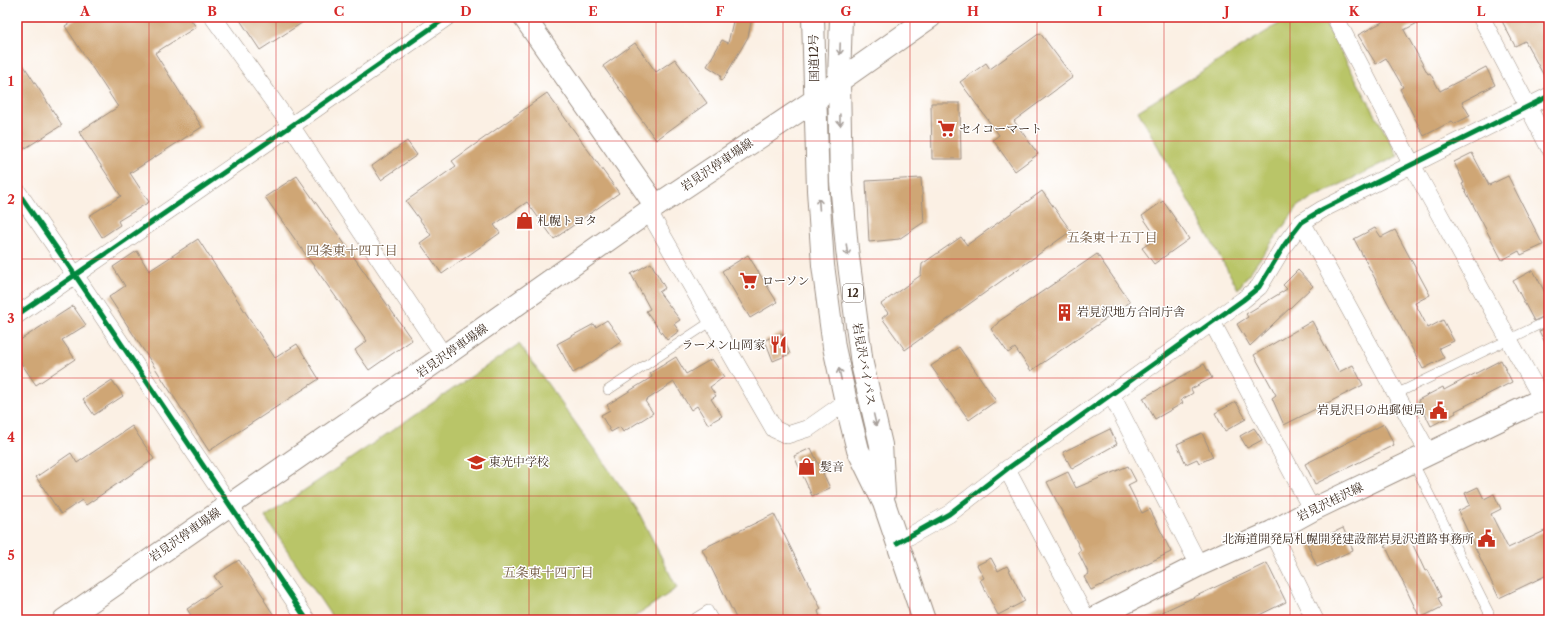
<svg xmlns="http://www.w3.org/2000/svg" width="1566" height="637" viewBox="0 0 1566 637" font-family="'Libre Caslon Text','Noto Serif JP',serif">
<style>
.green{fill:#b9c567;stroke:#7a7842}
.building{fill:#cfa675}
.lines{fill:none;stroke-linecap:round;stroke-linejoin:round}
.service-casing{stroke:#9b8d81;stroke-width:10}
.minor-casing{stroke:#9b8d81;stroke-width:18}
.tertiary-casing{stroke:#9b8d81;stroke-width:24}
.secondary-casing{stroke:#9b8d81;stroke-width:24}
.trunk-casing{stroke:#9b8d81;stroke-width:24}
.service{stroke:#fff;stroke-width:9}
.minor{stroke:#fff;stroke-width:17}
.tertiary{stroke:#fff;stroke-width:22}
.secondary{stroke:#fff;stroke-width:22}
.trunk{stroke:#fff;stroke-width:22}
.cycleway-casing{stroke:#fff;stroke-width:8}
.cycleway{stroke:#00873e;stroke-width:5}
.oneway{stroke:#a79f9a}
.grid{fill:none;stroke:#d62828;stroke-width:1;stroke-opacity:0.55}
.labels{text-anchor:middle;stroke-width:3;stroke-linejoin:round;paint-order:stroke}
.shield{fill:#fff;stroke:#766a62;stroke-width:1}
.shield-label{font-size:11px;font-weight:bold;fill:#3b2a1e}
.street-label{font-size:12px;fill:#3b2a1e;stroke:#fff}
.poi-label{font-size:12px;fill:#3b2a1e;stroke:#fff;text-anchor:start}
.neighbourhood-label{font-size:13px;fill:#6f553c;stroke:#fff}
.neatline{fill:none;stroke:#d62828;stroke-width:1.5}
.grid-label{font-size:13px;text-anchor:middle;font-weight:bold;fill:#d62828}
</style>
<rect width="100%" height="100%" fill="#fff"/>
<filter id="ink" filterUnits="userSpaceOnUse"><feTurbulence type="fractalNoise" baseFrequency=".025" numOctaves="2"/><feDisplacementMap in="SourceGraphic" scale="8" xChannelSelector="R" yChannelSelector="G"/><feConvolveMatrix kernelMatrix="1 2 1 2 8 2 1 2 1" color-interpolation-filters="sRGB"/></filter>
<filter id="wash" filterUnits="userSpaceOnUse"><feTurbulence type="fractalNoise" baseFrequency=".012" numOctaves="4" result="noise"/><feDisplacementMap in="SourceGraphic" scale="16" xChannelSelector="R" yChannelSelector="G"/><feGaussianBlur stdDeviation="0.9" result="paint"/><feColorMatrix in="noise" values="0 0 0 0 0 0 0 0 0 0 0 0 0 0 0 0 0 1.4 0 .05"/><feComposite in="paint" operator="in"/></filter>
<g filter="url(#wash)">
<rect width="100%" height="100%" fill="#fbf0e4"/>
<path class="green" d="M 1290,17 L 1322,17 L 1398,156 L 1299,205 L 1238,289 L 1138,111 Z
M 519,344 L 637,509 L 677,588 L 630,620 L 334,620 L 265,517 Z"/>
<g id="blocks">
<path class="building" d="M 79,17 L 189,17 L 196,27 L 155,53 L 202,127 L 130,173 L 149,202 L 118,221 L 120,225 L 102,237 L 89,216 L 121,196 L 79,132 L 118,107 L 65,26 Z
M 238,17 L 311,17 L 260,50 Z
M 734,17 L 752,17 L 748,37 L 723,80 L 720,79 L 721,75 L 707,66 L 722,40 L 728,43 Z
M 1392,17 L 1429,17 L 1404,30 L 1428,74 L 1430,73 L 1440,91 L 1486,67 L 1495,85 L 1462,102 L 1470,116 L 1454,124 L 1452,121 L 1424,136 L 1400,89 L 1403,87 L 1386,58 L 1376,64 L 1358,35 Z
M 1510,17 L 1549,17 L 1549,85 L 1525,41 L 1515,46 L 1502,21 Z
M 1040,33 L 1073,77 L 1014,121 L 1038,154 L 1015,171 L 993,140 L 999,135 L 960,82 L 986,63 L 990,69 Z
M 635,43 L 656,72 L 675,59 L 707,103 L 656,140 L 603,66 Z
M 17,55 L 62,125 L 24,149 L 17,139 Z
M 547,93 L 619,193 L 554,239 L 527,202 L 494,225 L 500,233 L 442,274 L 420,243 L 431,235 L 406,201 L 456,166 L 452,161 Z
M 931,103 L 960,103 L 961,159 L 932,159 Z
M 407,141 L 417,155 L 381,180 L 372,166 Z
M 1472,153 L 1489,185 L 1508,176 L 1543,245 L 1521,255 L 1519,251 L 1502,260 L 1462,184 L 1464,183 L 1454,162 Z
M 297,176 L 412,340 L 369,370 L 355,350 L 367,341 L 265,197 Z
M 921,178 L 924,222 L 899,239 L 869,242 L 866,181 Z
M 1042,191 L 1071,231 L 905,350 L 882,318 L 888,313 L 881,304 L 921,275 L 922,264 L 961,237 L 967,245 Z
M 1163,201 L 1189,239 L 1154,264 L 1142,248 L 1157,238 L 1142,216 Z
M 1375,228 L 1381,237 L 1395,230 L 1430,295 L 1415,303 L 1428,328 L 1443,320 L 1454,341 L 1439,348 L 1444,358 L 1423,369 L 1354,239 Z
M 198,239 L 275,358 L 297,344 L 319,379 L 209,451 L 109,297 L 125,286 L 113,267 L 137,251 L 149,271 Z
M 1097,254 L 1130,302 L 1031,371 L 1015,348 L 1008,353 L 991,329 L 998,323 L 998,322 Z
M 748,255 L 777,302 L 750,318 L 722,271 Z
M 651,263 L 665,288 L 659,292 L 680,320 L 674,324 L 679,331 L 667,340 L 646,311 L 650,309 L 631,274 Z
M 1298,270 L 1313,286 L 1250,346 L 1237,324 L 1248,317 L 1246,314 L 1287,289 L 1283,285 Z
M 1533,270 L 1549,300 L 1549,314 L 1534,321 L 1513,281 Z
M 73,306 L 86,325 L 62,340 L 75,359 L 36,385 L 17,357 L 17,342 Z
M 607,320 L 622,341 L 592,362 L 573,373 L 557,344 L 594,324 L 596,327 Z
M 1312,321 L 1339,372 L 1353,365 L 1363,385 L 1284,425 L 1272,398 L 1276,395 L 1254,355 Z
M 1549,327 L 1549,350 L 1539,331 Z
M 782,333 L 790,354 L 773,361 L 765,340 Z
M 959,347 L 996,401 L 969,420 L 931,366 Z
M 676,357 L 686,374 L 712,359 L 724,377 L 710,387 L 716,396 L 711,399 L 722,416 L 708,424 L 697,406 L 691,410 L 674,382 L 645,401 L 653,413 L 623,432 L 620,427 L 611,432 L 601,415 L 610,410 L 607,405 L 652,377 L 650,373 Z
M 1501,360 L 1512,382 L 1455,411 L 1456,413 L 1431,426 L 1418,400 L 1443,387 L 1444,390 Z
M 1204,364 L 1212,378 L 1191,389 L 1193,393 L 1181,400 L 1183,403 L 1155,419 L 1143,398 Z
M 112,380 L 123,396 L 94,415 L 83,399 Z
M 1236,402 L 1246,419 L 1225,431 L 1215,413 Z
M 1384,424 L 1394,445 L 1315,484 L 1305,464 Z
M 132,426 L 154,459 L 86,505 L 82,500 L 61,514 L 36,477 L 71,453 L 77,463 Z
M 1254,428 L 1262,440 L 1247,448 L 1240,436 Z
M 1110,429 L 1117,444 L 1072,469 L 1063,452 Z
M 1202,433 L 1213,457 L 1199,463 L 1197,459 L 1186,464 L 1177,444 Z
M 811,448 L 830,488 L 812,496 L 794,456 Z
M 1128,466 L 1136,481 L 1128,485 L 1142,513 L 1150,509 L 1171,552 L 1091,590 L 1084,577 L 1089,574 L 1078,552 L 1081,550 L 1047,482 L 1068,472 L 1076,488 Z
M 1478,487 L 1484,499 L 1494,494 L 1501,509 L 1491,514 L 1508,548 L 1549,529 L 1549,574 L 1499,598 L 1458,511 L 1470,505 L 1465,493 Z
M 774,514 L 821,609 L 818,611 L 821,620 L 737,620 L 702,549 Z
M 1343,528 L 1353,550 L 1317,567 L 1307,543 L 1327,534 L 1328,535 Z
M 1408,534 L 1425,571 L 1428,570 L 1441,597 L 1438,598 L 1442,607 L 1420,618 L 1385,545 Z
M 991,558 L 998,571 L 1007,566 L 1025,601 L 998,615 L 980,580 L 984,578 L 977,565 Z
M 239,560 L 265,599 L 264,600 L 277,620 L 194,620 L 187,609 L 221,586 L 214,576 Z
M 1267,563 L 1286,602 L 1249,620 L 1145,620 Z"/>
</g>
</g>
<g filter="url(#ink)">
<use href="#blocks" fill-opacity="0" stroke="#9b8d81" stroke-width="1"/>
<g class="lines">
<defs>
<path id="service" d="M 608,390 L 712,321
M 1396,394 L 1549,320
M 1413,462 L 1489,613
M 692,620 L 708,610 L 714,620"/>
<path id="minor" d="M 213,17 L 291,126 L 444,356
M 1335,17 L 1412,165 L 1542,399
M 1481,17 L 1549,147
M 17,191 L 75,275 L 307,620
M 649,212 L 774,429 L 787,435 L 809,428 L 846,402
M 1302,222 L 1429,454
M 17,315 L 291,126 L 447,17
M 1212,322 L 1312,510
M 1111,394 L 1199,565
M 1007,469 L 1087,620
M 1272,532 L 1315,620
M 897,543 L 949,514 L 1007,469 L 1243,300 L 1259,287 L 1285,244 L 1302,222 L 1323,209 L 1549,96"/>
<path id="tertiary" d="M 524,17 L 656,206
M 839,81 L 930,17"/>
<path id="secondary" d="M 64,620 L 444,356 L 656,206 L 815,100 L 839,81
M 1091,620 L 1199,565 L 1272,532 L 1312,510 L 1549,396"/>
<path id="trunk" d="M 813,17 L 818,190 L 823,265 L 834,347 L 846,402 L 858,450 L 884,503 L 924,620
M 841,17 L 839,81 L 841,182 L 847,249 L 862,364 L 881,445 L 884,494"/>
</defs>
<use href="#service" class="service-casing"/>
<use href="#minor" class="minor-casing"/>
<use href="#tertiary" class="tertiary-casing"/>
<use href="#secondary" class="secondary-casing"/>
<use href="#trunk" class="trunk-casing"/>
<use href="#service" class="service"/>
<use href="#minor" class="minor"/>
<use href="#tertiary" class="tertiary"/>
<use href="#secondary" class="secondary"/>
<use href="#trunk" class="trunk"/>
<defs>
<path id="cycleway" d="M 17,191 L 75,275 L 307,620
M 17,315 L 291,126 L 447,17
M 897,543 L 949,514 L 1007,469 L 1243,300 L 1259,287 L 1285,244 L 1302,222 L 1323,209 L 1549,96"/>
</defs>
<use href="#cycleway" class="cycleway-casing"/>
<use href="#cycleway" class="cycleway"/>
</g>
<defs><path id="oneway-shaft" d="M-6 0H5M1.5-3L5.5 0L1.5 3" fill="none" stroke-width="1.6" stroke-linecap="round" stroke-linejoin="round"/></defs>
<g class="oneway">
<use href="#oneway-shaft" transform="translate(840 49) rotate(92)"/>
<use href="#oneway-shaft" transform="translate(840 120) rotate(89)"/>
<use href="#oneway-shaft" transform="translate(819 204) rotate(-94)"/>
<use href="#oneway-shaft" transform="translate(847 250) rotate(83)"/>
<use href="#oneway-shaft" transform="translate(840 374) rotate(-102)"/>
<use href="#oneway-shaft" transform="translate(875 420) rotate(77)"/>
</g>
</g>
<path class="grid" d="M 149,17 L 149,620M 276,17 L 276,620M 402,17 L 402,620M 529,17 L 529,620M 656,17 L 656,620M 783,17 L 783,620M 910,17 L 910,620M 1037,17 L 1037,620M 1164,17 L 1164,620M 1290,17 L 1290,620M 1417,17 L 1417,620M 17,141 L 1549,141M 17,259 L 1549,259M 17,378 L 1549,378M 17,496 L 1549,496"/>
<defs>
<symbol id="supermarket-bare" viewBox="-9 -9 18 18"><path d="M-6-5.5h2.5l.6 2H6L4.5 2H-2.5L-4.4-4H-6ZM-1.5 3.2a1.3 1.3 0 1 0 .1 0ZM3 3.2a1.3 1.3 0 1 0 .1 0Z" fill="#c8321e" stroke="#fff" stroke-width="2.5" paint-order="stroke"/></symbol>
<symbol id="shop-bare" viewBox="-9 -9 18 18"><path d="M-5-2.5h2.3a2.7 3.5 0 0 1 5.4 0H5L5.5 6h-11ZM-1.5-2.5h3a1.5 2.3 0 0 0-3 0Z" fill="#c8321e" stroke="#fff" stroke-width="2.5" paint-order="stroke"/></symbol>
<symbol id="building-bare" viewBox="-9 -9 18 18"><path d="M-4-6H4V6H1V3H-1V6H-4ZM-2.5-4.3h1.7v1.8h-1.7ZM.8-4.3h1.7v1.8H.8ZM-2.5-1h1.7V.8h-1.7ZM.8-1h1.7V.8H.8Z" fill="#c8321e" stroke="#fff" stroke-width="2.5" paint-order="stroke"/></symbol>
<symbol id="restaurant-bare" viewBox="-9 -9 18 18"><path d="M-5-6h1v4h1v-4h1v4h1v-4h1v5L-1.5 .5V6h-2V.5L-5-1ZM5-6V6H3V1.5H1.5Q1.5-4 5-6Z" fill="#c8321e" stroke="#fff" stroke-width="2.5" paint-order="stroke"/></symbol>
<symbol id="civic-bare" viewBox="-9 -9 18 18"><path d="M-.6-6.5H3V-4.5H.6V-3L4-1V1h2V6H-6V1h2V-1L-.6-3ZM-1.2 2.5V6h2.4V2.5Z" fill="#c8321e" stroke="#fff" stroke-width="2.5" paint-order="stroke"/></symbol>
<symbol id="school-bare" viewBox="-9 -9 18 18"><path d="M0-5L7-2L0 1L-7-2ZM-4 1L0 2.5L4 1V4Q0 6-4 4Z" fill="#c8321e" stroke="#fff" stroke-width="2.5" paint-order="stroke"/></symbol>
</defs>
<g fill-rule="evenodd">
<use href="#supermarket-bare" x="934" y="116" width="25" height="25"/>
<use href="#shop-bare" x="512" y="208" width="25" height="25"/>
<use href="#supermarket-bare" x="736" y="268" width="25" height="25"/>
<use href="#building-bare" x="1052" y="300" width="25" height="25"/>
<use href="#restaurant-bare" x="766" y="332" width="25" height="25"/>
<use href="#civic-bare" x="1426" y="398" width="25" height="25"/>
<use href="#school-bare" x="464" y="450" width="25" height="25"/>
<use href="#shop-bare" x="794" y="454" width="25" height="25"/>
<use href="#civic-bare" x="1474" y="526" width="25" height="25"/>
</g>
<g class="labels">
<rect class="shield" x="843" y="284" width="20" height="18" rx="3"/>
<g class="shield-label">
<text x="853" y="297">12</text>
</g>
<g class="street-label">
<text transform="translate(814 58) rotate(-91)" y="4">国道12号</text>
<text transform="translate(717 165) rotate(-34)" y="4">岩見沢停車場線</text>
<text transform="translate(452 351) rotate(-35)" y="4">岩見沢停車場線</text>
<text transform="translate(864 364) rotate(80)" y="4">岩見沢バイパス</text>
<text transform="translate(1330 502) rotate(-26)" y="4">岩見沢桂沢線</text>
<text transform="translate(185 535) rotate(-35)" y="4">岩見沢停車場線</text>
</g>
<g class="poi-label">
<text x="959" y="133">セイコーマート</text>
<text x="537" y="225">札幌トヨタ</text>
<text x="762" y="285">ローソン</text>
<text x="1077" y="316">岩見沢地方合同庁舎</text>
<text x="765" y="349" text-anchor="end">ラーメン山岡家</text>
<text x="1425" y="414" text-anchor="end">岩見沢日の出郵便局</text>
<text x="489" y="466">東光中学校</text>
<text x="820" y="471">髪音</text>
<text x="1474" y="543" text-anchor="end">北海道開発局札幌開発建設部岩見沢道路事務所</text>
</g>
<g class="neighbourhood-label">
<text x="1112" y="242">五条東十五丁目</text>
<text x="352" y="255">四条東十四丁目</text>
<text x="548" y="577">五条東十四丁目</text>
</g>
</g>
<rect width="1566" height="637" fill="none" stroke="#fff" stroke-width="44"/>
<rect x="22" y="22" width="1522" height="593" class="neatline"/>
<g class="grid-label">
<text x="85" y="16">A</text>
<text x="212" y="16">B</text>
<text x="339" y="16">C</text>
<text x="466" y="16">D</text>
<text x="593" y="16">E</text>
<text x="720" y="16">F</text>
<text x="846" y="16">G</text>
<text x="973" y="16">H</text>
<text x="1100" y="16">I</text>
<text x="1227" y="16">J</text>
<text x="1354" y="16">K</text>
<text x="1481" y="16">L</text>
<text x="11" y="86">1</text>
<text x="11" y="204">2</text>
<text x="11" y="323">3</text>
<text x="11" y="442">4</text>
<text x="11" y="560">5</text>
</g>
</svg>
